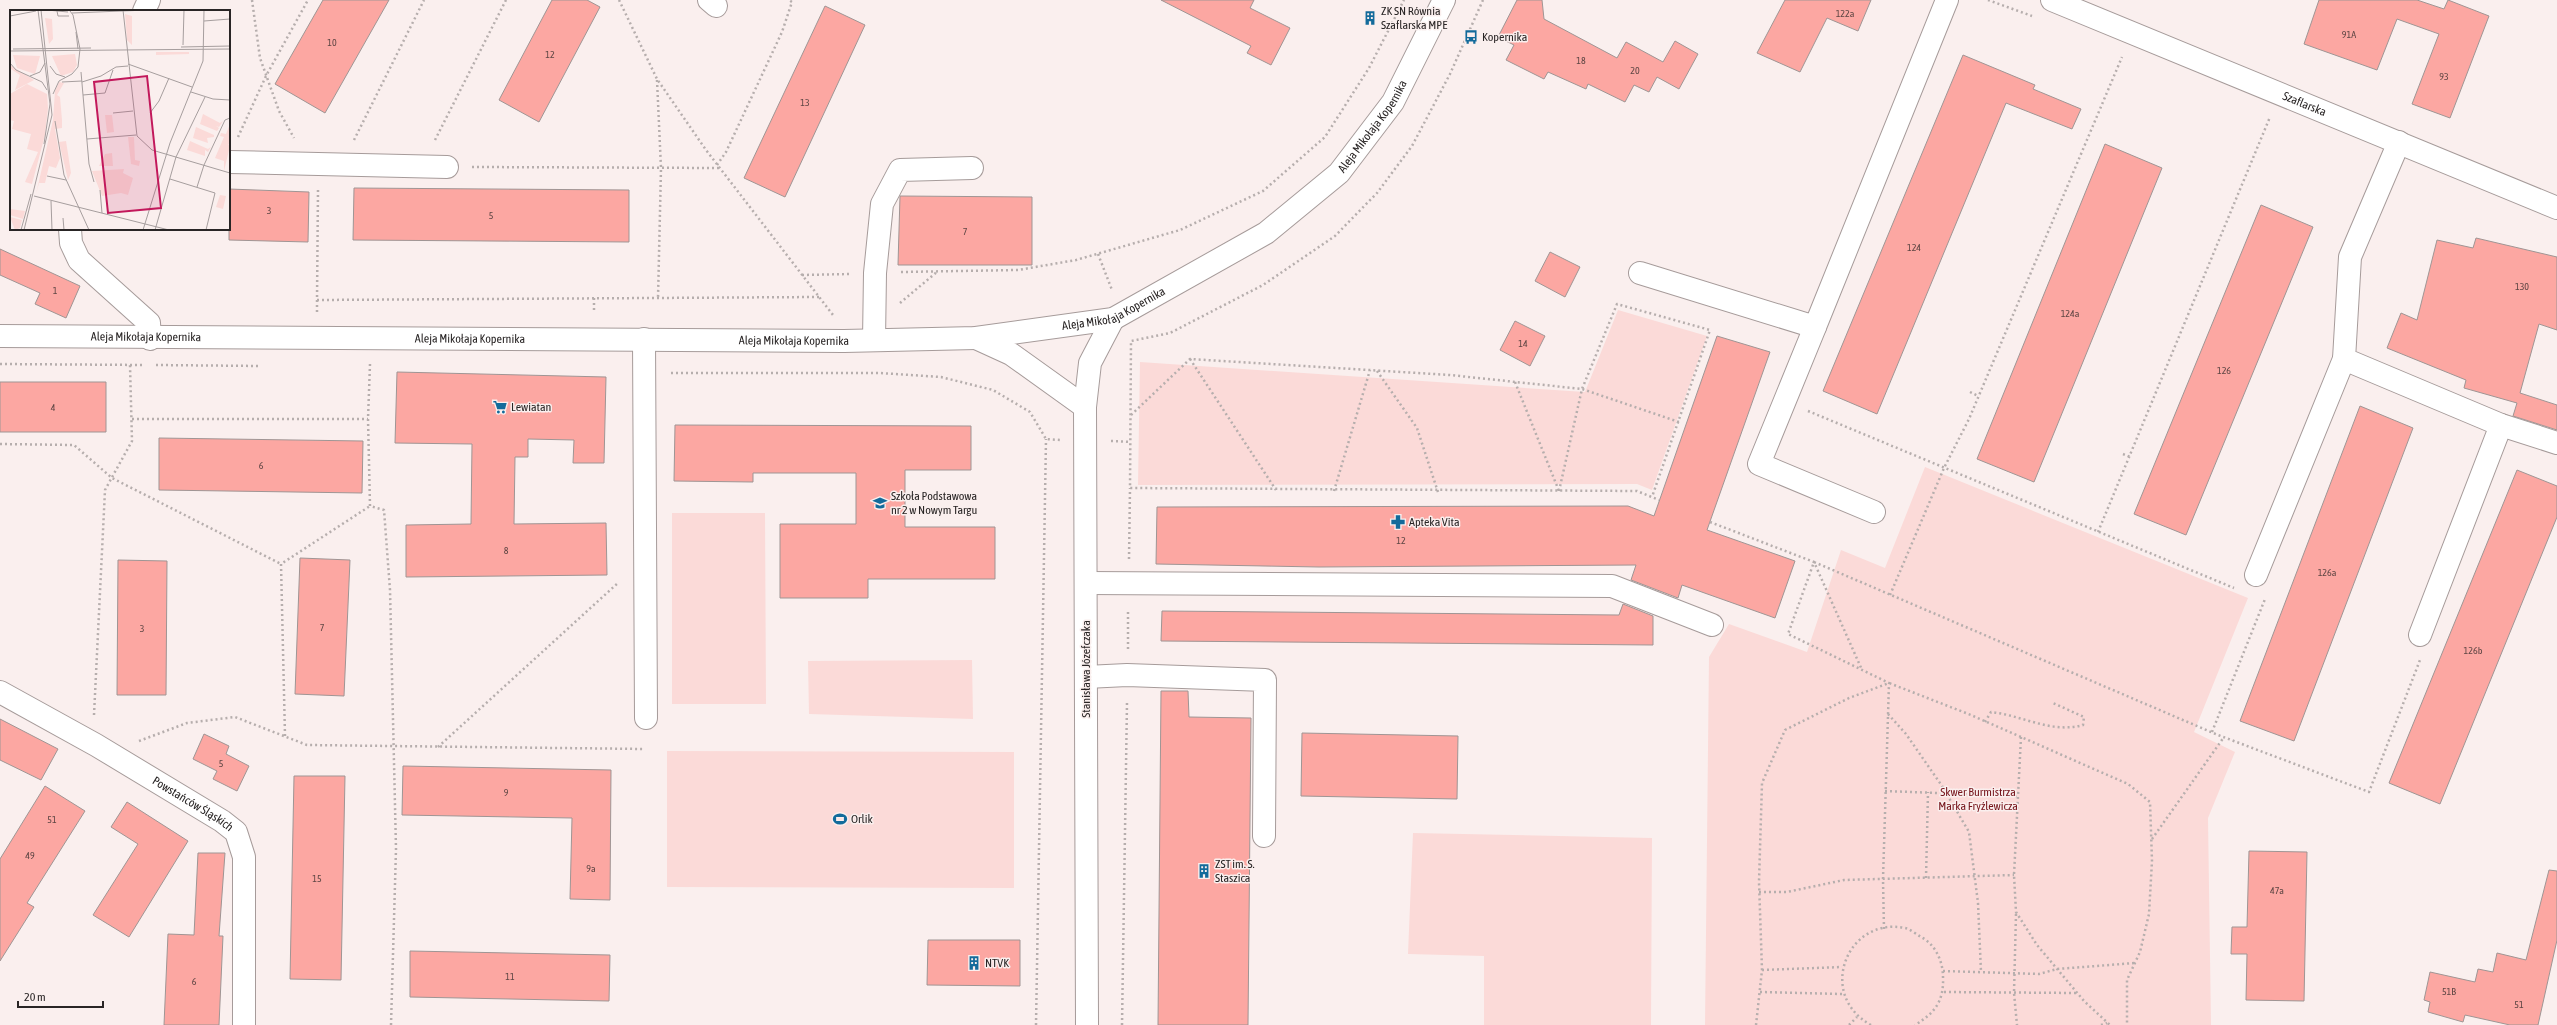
<svg xmlns="http://www.w3.org/2000/svg" width="2557" height="1025" viewBox="0 0 2557 1025" font-family="'Asap Condensed',sans-serif">
<style>
.green{fill:#fbdad8}
.building{fill:#fca7a2;stroke:#9f9594}
.lines{fill:none;stroke-linecap:round;stroke-linejoin:round}
.minor-casing{stroke:#a69b9a;stroke-width:24}
.path{stroke:#b6aead;stroke-width:2.5;stroke-dasharray:2 3;stroke-linecap:butt}
.minor{stroke:#fff;stroke-width:22}
.labels{text-anchor:middle;stroke-width:3;stroke-linejoin:round;paint-order:stroke}
.number-label{font-size:10px;fill:#5e4644}
.poi-label{font-size:12px;fill:#292525;stroke:#faefee;text-anchor:start}
.street-label{font-size:12px;fill:#292525;stroke:#faefee}
.park-label{font-size:12px;fill:#75131a;stroke:#faefee}
.inset-road{fill:none;stroke:#a69e9e;stroke-width:1}
.view{fill:#c2185b;fill-opacity:0.15;stroke:#c2185b;stroke-width:2}
.inset-edge{fill:none;stroke:#292525;stroke-width:2}
</style>
<rect width="100%" height="100%" fill="#faefee"/>
<path class="green" d="M 1618,310 L 1707,336 L 1652,490 L 1637,484 L 1138,485 L 1140,362 L 1585,392 Z
M 1925,467 L 2248,598 L 2194,732 L 2235,752 L 2208,818 L 2211,1025 L 1705,1025 L 1709,657 L 1729,624 L 1807,652 L 1841,550 L 1885,568 Z
M 672,513 L 765,513 L 766,704 L 672,704 Z
M 972,660 L 973,719 L 809,714 L 808,661 Z
M 667,751 L 1014,752 L 1014,888 L 667,887 Z
M 1413,833 L 1652,838 L 1651,1025 L 1484,1025 L 1484,956 L 1408,954 Z"/>
<path class="building" d="M 323,0 L 389,0 L 325,113 L 275,84 Z
M 552,0 L 587,0 L 600,7 L 539,122 L 499,100 Z
M 1161,0 L 1254,0 L 1250,8 L 1290,28 L 1271,65 L 1247,53 L 1251,46 Z
M 1517,0 L 1542,0 L 1544,19 L 1617,58 L 1626,42 L 1663,62 L 1675,41 L 1698,54 L 1679,89 L 1657,77 L 1649,92 L 1634,85 L 1625,102 L 1588,84 L 1586,89 L 1548,72 L 1544,79 L 1506,60 L 1514,45 L 1498,37 Z
M 1785,0 L 1871,0 L 1858,31 L 1827,18 L 1800,72 L 1757,53 Z
M 2319,0 L 2417,0 L 2444,9 L 2448,0 L 2489,16 L 2450,118 L 2412,104 L 2439,34 L 2397,19 L 2377,70 L 2304,44 Z
M 825,6 L 865,25 L 785,197 L 744,178 Z
M 1963,55 L 2035,85 L 2033,89 L 2081,109 L 2072,129 L 2006,103 L 1877,414 L 1823,391 Z
M 2105,144 L 2162,168 L 2034,482 L 1977,459 Z
M 354,188 L 629,190 L 629,242 L 353,240 Z
M 229,189 L 309,192 L 308,242 L 229,240 Z
M 900,196 L 1032,197 L 1032,265 L 898,265 Z
M 2261,205 L 2313,227 L 2186,535 L 2134,514 Z
M 2476,238 L 2557,257 L 2557,330 L 2539,324 L 2520,393 L 2557,405 L 2557,430 L 2513,416 L 2517,403 L 2464,388 L 2466,380 L 2387,348 L 2401,313 L 2417,320 L 2437,240 L 2473,248 Z
M 0,249 L 80,286 L 66,318 L 35,304 L 40,293 L 0,275 Z
M 1550,252 L 1580,267 L 1565,297 L 1535,281 Z
M 1515,321 L 1545,336 L 1530,366 L 1500,350 Z
M 1717,336 L 1770,352 L 1707,530 L 1795,561 L 1775,618 L 1682,585 L 1678,598 L 1631,580 L 1636,565 L 1319,567 L 1156,564 L 1157,507 L 1628,506 L 1654,516 Z
M 397,372 L 606,377 L 604,463 L 573,463 L 574,440 L 528,439 L 528,457 L 515,457 L 514,524 L 606,523 L 607,575 L 406,577 L 406,525 L 471,524 L 472,444 L 395,443 Z
M 0,382 L 106,382 L 106,432 L 0,432 Z
M 2360,406 L 2413,428 L 2294,741 L 2240,721 Z
M 675,425 L 971,426 L 971,470 L 905,470 L 905,527 L 995,527 L 995,579 L 868,579 L 868,598 L 780,598 L 780,524 L 856,524 L 856,473 L 753,473 L 753,482 L 674,481 Z
M 159,438 L 363,441 L 362,493 L 159,490 Z
M 2517,470 L 2557,486 L 2557,517 L 2440,804 L 2389,783 Z
M 300,558 L 350,560 L 344,696 L 295,694 Z
M 118,560 L 167,561 L 166,695 L 117,695 Z
M 1623,604 L 1653,616 L 1653,645 L 1161,641 L 1162,611 L 1619,615 Z
M 1161,691 L 1188,691 L 1189,717 L 1251,718 L 1248,1025 L 1158,1025 Z
M 0,719 L 58,749 L 41,780 L 0,760 Z
M 1302,733 L 1458,736 L 1457,799 L 1301,796 Z
M 204,734 L 229,746 L 226,754 L 249,766 L 237,791 L 213,779 L 217,771 L 193,759 Z
M 403,766 L 611,770 L 610,900 L 570,899 L 572,818 L 402,815 Z
M 294,776 L 345,776 L 341,980 L 290,979 Z
M 45,786 L 85,811 L 27,903 L 34,907 L 0,961 L 0,859 Z
M 127,802 L 188,841 L 129,937 L 93,915 L 138,844 L 111,827 Z
M 2249,851 L 2307,852 L 2304,1001 L 2246,1000 L 2247,954 L 2231,954 L 2232,927 L 2247,927 Z
M 198,853 L 225,853 L 219,936 L 223,936 L 219,1025 L 164,1025 L 168,934 L 194,935 Z
M 2549,870 L 2557,871 L 2557,940 L 2538,1025 L 2510,1025 L 2465,1015 L 2463,1022 L 2428,1012 L 2430,1002 L 2424,1000 L 2430,972 L 2475,982 L 2478,969 L 2493,972 L 2497,953 L 2526,960 Z
M 928,940 L 1020,940 L 1020,986 L 927,985 Z
M 410,951 L 610,955 L 609,1001 L 410,997 Z"/>
<g class="lines">
<defs>
<g id="minor">
<path d="M 709,0 L 716,6"/>
<path id="s1" d="M 2052,0 L 2557,208"/>
<path d="M 144,11 L 149,0"/>
<path d="M 2399,142 L 2350,257 L 2344,359 L 2501,425 L 2557,443"/>
<path d="M 229,162 L 447,167"/>
<path d="M 70,229 L 71,243 L 79,260 L 149,323 L 150,339"/>
<path d="M 1640,273 L 1815,327 L 1947,0"/>
<path d="M 1815,327 L 1759,464 L 1874,512"/>
<path id="s2" d="M 0,336 L 844,341 L 976,338 L 1113,319 L 1266,233 L 1339,173 L 1393,102 L 1444,0"/>
<path d="M 976,338 L 1011,354 L 1085,407"/>
<path d="M 644,339 L 646,718"/>
<path d="M 874,340 L 875,273 L 882,204 L 900,170 L 972,168"/>
<path d="M 2256,575 L 2344,359"/>
<path d="M 1086,583 L 1612,586 L 1712,625"/>
<path d="M 2420,635 L 2501,425"/>
<path d="M 1086,677 L 1127,675 L 1265,680 L 1264,836"/>
<path id="s3" d="M 0,692 L 96,745 L 222,821 L 236,832 L 244,857 L 244,1025"/>
<path d="M 1087,1025 L 1085,407 L 1090,363 L 1113,319"/>
</g>
</defs>
<use href="#minor" class="minor-casing"/>
<path class="path" d="M 252,0 L 260,58 L 279,111 L 294,138
M 619,0 L 657,79 L 706,150 L 833,315
M 1483,0 L 1450,74 L 1412,146 L 1377,193 L 1335,236 L 1263,285 L 1170,333 L 1131,341 L 1130,488 L 1637,491 L 1659,500
M 1988,0 L 2032,16
M 657,80 L 661,168 L 658,298
M 238,137 L 266,76 L 308,0
M 354,140 L 424,0
M 435,140 L 506,0
M 717,165 L 726,152 L 782,32 L 792,2 L 789,0
M 472,167 L 719,168
M 318,190 L 317,300 L 819,297
M 1098,254 L 1112,290
M 901,272 L 1018,270 L 1076,260 L 1180,230 L 1263,191 L 1325,137 L 1369,68 L 1404,0
M 802,275 L 850,274
M 594,298 L 594,313
M 317,300 L 317,313
M 900,303 L 938,271
M 1190,359 L 1276,490
M 0,364 L 145,365
M 370,364 L 368,419 L 370,506 L 384,510 L 390,590 L 396,849 L 391,1025
M 156,365 L 261,366
M 1377,371 L 1417,428 L 1438,492
M 671,373 L 880,373 L 941,377 L 993,390 L 1030,412 L 1046,439 L 1060,440
M 1515,382 L 1559,491
M 1970,392 L 1978,396
M 1808,411 L 2234,588
M 1131,415 L 1190,359 L 1450,375 L 1582,389 L 1679,422
M 132,419 L 368,419
M 1111,441 L 1131,442
M 0,444 L 74,445 L 112,478 L 281,564
M 2123,454 L 2130,457
M 1334,491 L 1370,370
M 1559,491 L 1582,389 L 1617,304 L 1710,330 L 1652,497
M 1710,522 L 1814,562 L 1862,670
M 2098,532 L 2270,117
M 1129,559 L 1130,488
M 1890,595 L 1944,468 L 1969,419 L 2122,57
M 1128,649 L 1128,610
M 1888,714 L 1906,734 L 1942,786 L 1969,832 L 1978,903 L 1981,972
M 94,715 L 105,490 L 132,441 L 130,365
M 1985,722 L 1991,712 C 2021,715 2052,734 2083,725 L 2084,717 L 2053,703
M 2212,732 L 2265,599
M 285,736 L 281,564 L 370,506
M 2021,737 L 2014,875 L 2016,912 L 2037,945 L 2084,1001 L 2110,1025
M 139,741 L 187,723 L 235,717 L 307,745 L 645,749
M 438,747 L 619,582
M 1885,791 L 2017,796
M 2152,839 L 2224,737
M 1926,878 L 1928,792
M 1759,892 L 1787,892 L 1844,880 L 2014,875
M 2016,914 L 2014,993 L 2017,1025
M 1884,929 L 1883,879 L 1889,683 L 1788,634 L 1814,562 L 2218,735 L 2369,792 L 2420,660
M 1762,970 L 1842,967
M 1943,971 L 2039,974 L 2057,969 L 2135,963
M 1760,992 L 1842,994
M 1944,992 L 2077,993
M 1036,1025 L 1046,439
M 1122,1025 L 1127,702
M 1756,1025 L 1762,970 L 1759,882 L 1762,783 L 1785,730 L 1849,698 L 1889,683 L 1971,715 L 2128,784 L 2150,802 L 2152,861 L 2149,914 L 2140,952 L 2127,980 L 2127,1025
M 1849,1025 L 1857,1017
M 1871,1025 C 1816,995 1847,916 1905,928 C 1910,929 1916,934 1921,937 C 1935,944 1943,961 1943,977 C 1944,1001 1935,1013 1915,1025
M 2101,1025 L 2107,1023"/>
<use href="#minor" class="minor"/>
</g>
<defs>
<symbol id="building-bare" viewBox="-9 -9 18 18"><path d="M-4-6H4V6H1V3H-1V6H-4ZM-2.5-4.3h1.7v1.8h-1.7ZM.8-4.3h1.7v1.8H.8ZM-2.5-1h1.7V.8h-1.7ZM.8-1h1.7V.8H.8Z" fill="#136b9b" stroke="#faefee" stroke-width="2.5" paint-order="stroke"/></symbol>
<symbol id="bus-bare" viewBox="-9 -9 18 18"><path d="M-5-6H5V4H4V6H2V4H-2V6H-4V4H-5ZM-3.5-4V0h7V-4ZM-3.5 1.2v1.5H-2V1.2ZM2 1.2v1.5H3.5V1.2Z" fill="#136b9b" stroke="#faefee" stroke-width="2.5" paint-order="stroke"/></symbol>
<symbol id="supermarket-bare" viewBox="-9 -9 18 18"><path d="M-6-5.5h2.5l.6 2H6L4.5 2H-2.5L-4.4-4H-6ZM-1.5 3.2a1.3 1.3 0 1 0 .1 0ZM3 3.2a1.3 1.3 0 1 0 .1 0Z" fill="#136b9b" stroke="#faefee" stroke-width="2.5" paint-order="stroke"/></symbol>
<symbol id="school-bare" viewBox="-9 -9 18 18"><path d="M0-5L7-2L0 1L-7-2ZM-4 1L0 2.5L4 1V4Q0 6-4 4Z" fill="#136b9b" stroke="#faefee" stroke-width="2.5" paint-order="stroke"/></symbol>
<symbol id="pharmacy-bare" viewBox="-9 -9 18 18"><path d="M-2-6h4v4h4v4h-4v4h-4v-4h-4v-4h4Z" fill="#136b9b" stroke="#faefee" stroke-width="2.5" paint-order="stroke"/></symbol>
<symbol id="stadium-bare" viewBox="-9 -9 18 18"><path d="M0-5a6.5 5 0 1 0 0 10a6.5 5 0 1 0 0-10ZM-3.5-1.8h7v3.6h-7Z" fill="#136b9b" stroke="#faefee" stroke-width="2.5" paint-order="stroke"/></symbol>
</defs>
<g fill-rule="evenodd">
<use href="#building-bare" x="1360" y="8" width="20" height="20"/>
<use href="#bus-bare" x="1461" y="27" width="20" height="20"/>
<use href="#supermarket-bare" x="490" y="397" width="20" height="20"/>
<use href="#school-bare" x="870" y="493" width="20" height="20"/>
<use href="#pharmacy-bare" x="1388" y="512" width="20" height="20"/>
<use href="#stadium-bare" x="830" y="809" width="20" height="20"/>
<use href="#building-bare" x="1194" y="861" width="20" height="20"/>
<use href="#building-bare" x="964" y="953" width="20" height="20"/>
</g>
<g class="labels">
<g class="number-label">
<text x="1845" y="17">122a</text>
<text x="2349" y="38">91A</text>
<text x="332" y="46">10</text>
<text x="550" y="58">12</text>
<text x="1581" y="64">18</text>
<text x="1635" y="74">20</text>
<text x="2444" y="80">93</text>
<text x="805" y="106">13</text>
<text x="269" y="214">3</text>
<text x="491" y="219">5</text>
<text x="965" y="235">7</text>
<text x="1914" y="251">124</text>
<text x="2522" y="290">130</text>
<text x="55" y="294">1</text>
<text x="2070" y="317">124a</text>
<text x="1523" y="347">14</text>
<text x="2224" y="374">126</text>
<text x="53" y="411">4</text>
<text x="261" y="469">6</text>
<text x="1401" y="544">12</text>
<text x="506" y="554">8</text>
<text x="2327" y="576">126a</text>
<text x="322" y="631">7</text>
<text x="142" y="632">3</text>
<text x="2473" y="654">126b</text>
<text x="221" y="767">5</text>
<text x="506" y="796">9</text>
<text x="52" y="823">51</text>
<text x="30" y="859">49</text>
<text x="591" y="872">9a</text>
<text x="317" y="882">15</text>
<text x="2277" y="894">47a</text>
<text x="510" y="980">11</text>
<text x="194" y="985">6</text>
<text x="2449" y="995">51B</text>
<text x="2519" y="1008">51</text>
</g>
<g class="poi-label">
<text x="1381" y="15">ZK SN Równia<tspan x="1381" dy="14">Szaflarska MPE</tspan></text>
<text x="1482" y="41">Kopernika</text>
<text x="511" y="411">Lewiatan</text>
<text x="891" y="500">Szkoła Podstawowa<tspan x="891" dy="14">nr 2 w Nowym Targu</tspan></text>
<text x="1409" y="526">Apteka Vita</text>
<text x="851" y="823">Orlik</text>
<text x="1215" y="868">ZST im. S.<tspan x="1215" dy="14">Staszica</tspan></text>
<text x="985" y="967">NTVK</text>
</g>
<g class="street-label">
<text dy="4" stroke="none"><textPath href="#s1" startOffset="273">Szaflarska</textPath></text>
<text dy="4" stroke="none"><textPath href="#s2" startOffset="1442">Aleja Mikołaja Kopernika</textPath></text>
<text dy="4" stroke="none"><textPath href="#s2" startOffset="1118">Aleja Mikołaja Kopernika</textPath></text>
<text dy="4" stroke="none"><textPath href="#s2" startOffset="146">Aleja Mikołaja Kopernika</textPath></text>
<text dy="4" stroke="none"><textPath href="#s2" startOffset="470">Aleja Mikołaja Kopernika</textPath></text>
<text dy="4" stroke="none"><textPath href="#s2" startOffset="794">Aleja Mikołaja Kopernika</textPath></text>
<text transform="translate(1086 669) rotate(-90)" y="4">Stanisława Józefczaka</text>
<text dy="4" stroke="none"><textPath href="#s3" startOffset="223">Powstańców Śląskich</textPath></text>
</g>
<g class="park-label">
<text x="1978" y="796">Skwer Burmistrza<tspan x="1978" dy="14">Marka Fryźlewicza</tspan></text>
</g>
</g>
<g transform="translate(10 10)">
<rect width="220" height="220" fill="#faefee"/>
<path d="M 115,4 L 122,6 L 122,35 L 117,30 ZM 35,8 L 42,9 L 43,29 L 39,34 ZM 146,42 L 179,42 L 179,44 L 146,45 ZM 65,44 L 67,55 L 63,62 L 51,66 L 42,46 ZM 3,45 L 30,46 L 25,64 L 7,58 ZM 0,55 L 24,70 L 5,80 L 10,65 L 1,59 L 0,61 ZM 49,72 L 54,73 L 47,85 L 50,87 L 52,110 L 52,118 L 45,119 L 50,148 L 46,158 L 39,156 L 35,173 L 29,173 L 26,184 L 43,110 L 45,81 ZM 17,74 L 37,84 L 38,98 L 35,125 L 22,174 L 15,172 L 28,142 L 17,139 L 21,124 L 2,119 L 4,111 L 0,110 L 0,84 ZM 193,104 L 210,113 L 213,111 L 209,117 L 206,116 L 209,118 L 207,121 L 190,114 ZM 95,105 L 102,105 L 104,122 L 97,123 ZM 220,114 L 220,134 L 218,134 L 220,136 L 214,161 L 214,151 L 205,148 L 214,127 L 210,126 L 211,123 L 216,124 ZM 186,117 L 204,125 L 204,127 L 197,128 L 198,133 L 183,128 ZM 118,127 L 124,127 L 125,150 L 130,151 L 129,156 L 121,154 ZM 56,131 L 61,163 L 58,170 L 49,132 ZM 180,131 L 198,139 L 201,137 L 198,142 L 195,140 L 195,146 L 177,140 ZM 102,143 L 103,156 L 89,156 L 95,144 ZM 114,159 L 113,163 L 123,168 L 118,185 L 111,183 L 92,186 L 82,161 ZM 210,185 L 216,186 L 213,199 L 206,197 ZM 0,199 L 15,201 L 13,209 L 0,205 ZM 0,207 L 12,210 L 10,218 L 5,220 Z" fill="#fbdad8"/>
<path class="inset-road" d="M 28,0 L 40,94 L 34,134M 37,0 L 58,2M 113,0 L 127,126 L 142,140 L 220,163M 144,0 L 170,0M 47,1 L 48,6 L 59,6M 60,1 L 63,5 L 70,39M 62,3 L 137,0M 0,6 L 26,1M 194,11 L 220,9M 66,22 L 68,39M 173,35 L 174,0M 171,37 L 220,36M 3,39 L 81,38M 0,41 L 220,39M 0,53 L 6,60 L 32,72 L 37,80M 118,54 L 182,77M 40,56 L 46,64 L 55,67M 71,62 L 79,154 L 84,172M 20,66 L 30,62 L 35,53M 52,72 L 72,71M 72,72 L 91,66 L 106,57 L 118,56M 181,82 L 203,89 L 220,90M 43,84 L 49,71 L 62,64 L 68,57 L 70,39M 73,85 L 95,83 L 103,60M 103,103 L 123,101M 140,103 L 149,91 L 159,68M 45,111 L 54,165 L 79,220M 77,129 L 126,125M 37,166 L 56,170M 160,169 L 205,183 L 196,220M 187,177 L 194,155 L 215,110 L 220,108M 90,180 L 92,203M 24,186 L 159,220M 41,191 L 42,220M 53,208 L 54,220M 11,220 L 21,184M 14,220 L 42,105 L 31,0M 133,220 L 160,133 L 193,51 L 194,0M 145,220 L 166,147 L 195,87"/>
<path class="view" d="M 137,66 L 151,198 L 98,203 L 84,72 Z"/>
<rect width="220" height="220" class="inset-edge"/>
</g>
<path d="M18 1001v6h85v-6" fill="none" stroke="#292525" stroke-width="2"/>
<text x="24" y="1001" font-size="12" fill="#292525" stroke="#faefee" stroke-width="3" paint-order="stroke">20 m</text>
</svg>
